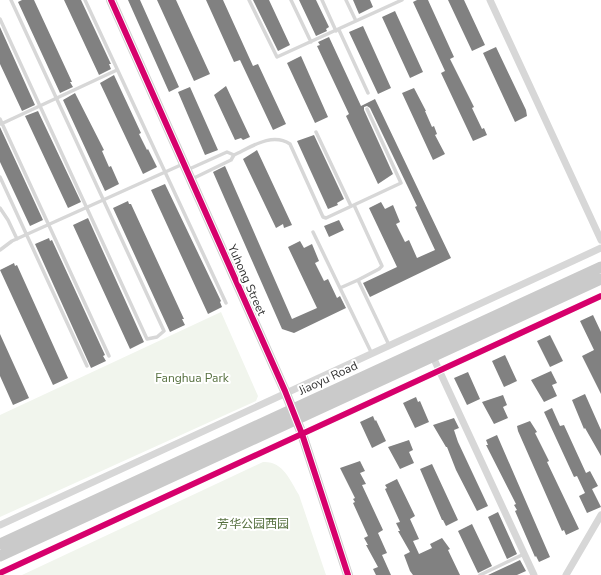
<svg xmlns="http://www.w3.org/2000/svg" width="601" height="575" viewBox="0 0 601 575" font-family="'Nunito Sans','Noto Sans SC',sans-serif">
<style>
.green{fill:#f1f5ed}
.building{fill:#818181}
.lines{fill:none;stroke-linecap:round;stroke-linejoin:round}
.lane{stroke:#d7d7d7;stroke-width:3.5}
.street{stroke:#d7d7d7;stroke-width:7}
.secondary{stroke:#d0d0d0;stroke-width:10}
.primary{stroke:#cacaca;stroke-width:11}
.cycleway-casing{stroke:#fff;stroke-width:8}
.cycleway{stroke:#d6006c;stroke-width:6}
.labels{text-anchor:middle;stroke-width:4;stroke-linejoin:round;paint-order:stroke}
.street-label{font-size:12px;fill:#333;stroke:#fff}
.park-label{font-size:12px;fill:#56703f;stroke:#fff}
</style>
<rect width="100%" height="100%" fill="#fff"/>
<path class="green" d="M 221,312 L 258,396 L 256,401 L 0,517 L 0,415 Z
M 263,462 C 283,461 290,480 299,495 L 326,575 L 22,575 Z"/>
<path class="building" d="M 22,0 L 34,0 L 72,82 L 70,82 L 73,87 L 60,93 L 18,2 Z
M 64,0 L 81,0 L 111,64 L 109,64 L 111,69 L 99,75 Z
M 128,0 L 140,0 L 179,87 L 169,92 Z
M 157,0 L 176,0 L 210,74 L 194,81 Z
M 206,0 L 223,0 L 253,66 L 258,64 L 286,124 L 273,130 L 240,60 L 234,62 Z
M 253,0 L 269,0 L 290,45 L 278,51 Z
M 299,0 L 316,0 L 329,27 L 326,29 L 327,31 L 316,36 Z
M 353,0 L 370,0 L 373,7 L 359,14 Z
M 417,0 L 428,0 L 454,57 L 450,59 L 474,107 L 472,108 L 482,129 L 484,128 L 487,135 L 473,141 L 441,73 L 445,71 L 413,2 Z
M 448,0 L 464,0 L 485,45 L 472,51 Z
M 395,11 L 423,72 L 410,78 L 382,17 Z
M 363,26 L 391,88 L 378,94 L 349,32 Z
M 0,27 L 35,105 L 22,111 L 0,64 Z
M 329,37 L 361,106 L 375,99 L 451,258 L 370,297 L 363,283 L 397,267 L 369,208 L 381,202 L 385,209 L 393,205 L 400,222 L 396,224 L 405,242 L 409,240 L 417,258 L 435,250 L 415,207 L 417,206 L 370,108 L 367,106 L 364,107 L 364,110 L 393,174 L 378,184 L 346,116 L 349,114 L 317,46 L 320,45 L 318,42 Z
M 496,47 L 526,110 L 527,116 L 515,122 L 483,53 Z
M 301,56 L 328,117 L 315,123 L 287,63 Z
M 114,75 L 141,133 L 139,134 L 147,150 L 148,149 L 157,167 L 143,174 L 100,83 Z
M 226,86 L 250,137 L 243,140 L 241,138 L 235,140 L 214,95 Z
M 190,87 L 218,150 L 205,155 L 178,92 Z
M 414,88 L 426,111 L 425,111 L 432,127 L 434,126 L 437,134 L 435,135 L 445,154 L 433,160 L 402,93 Z
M 75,93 L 104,150 L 102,151 L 109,167 L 111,166 L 119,184 L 105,191 L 63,100 Z
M 38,111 L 81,202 L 68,208 L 25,116 Z
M 0,127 L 43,220 L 30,226 L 0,162 Z
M 314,135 L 344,199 L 337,203 L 338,205 L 328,209 L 297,141 Z
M 257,150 L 292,225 L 284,228 L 283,224 L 276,228 L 243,159 Z
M 225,166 L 292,319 L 317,308 L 288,247 L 300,241 L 304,248 L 312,244 L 319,261 L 315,263 L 324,281 L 328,279 L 337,298 L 340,296 L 346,308 L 294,333 L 282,329 L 213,172 Z
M 165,184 L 221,301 L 220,302 L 222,307 L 208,314 L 151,190 Z
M 128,201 L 129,204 L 131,204 L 184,319 L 182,319 L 185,325 L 170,332 L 113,208 Z
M 88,218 L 144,342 L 130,349 L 73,225 Z
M 339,220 L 344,230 L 329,237 L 324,226 Z
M 49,238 L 50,241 L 52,240 L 105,355 L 103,356 L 106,361 L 91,368 L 35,244 Z
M 14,263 L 15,266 L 17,265 L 68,378 L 53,385 L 0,270 Z
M 593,315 L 601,332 L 601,394 L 582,356 L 594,350 L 580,321 Z
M 0,334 L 29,398 L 13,405 L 0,376 Z
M 550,335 L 563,361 L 550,367 L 537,341 Z
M 505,355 L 517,381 L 504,387 L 492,361 Z
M 551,371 L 557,383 L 552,385 L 557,396 L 544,402 L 531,380 Z
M 468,372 L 480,399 L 467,405 L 454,378 Z
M 585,394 L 601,430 L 601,456 L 585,428 L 584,429 L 572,400 Z
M 503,395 L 507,405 L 503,407 L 508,418 L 494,424 L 482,402 Z
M 416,397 L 418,402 L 420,401 L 429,422 L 415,428 L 403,403 Z
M 552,408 L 560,426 L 564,425 L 586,473 L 590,471 L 598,486 L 592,489 L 601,507 L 587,513 L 579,496 L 585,493 L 577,476 L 574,477 L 544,412 Z
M 373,416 L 375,421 L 376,420 L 386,441 L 372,448 L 360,422 Z
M 454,418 L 459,428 L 454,430 L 458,442 L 488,506 L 477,511 L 456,470 L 447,447 L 446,447 L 433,425 Z
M 530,421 L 537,432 L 535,433 L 549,461 L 547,462 L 579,529 L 566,535 L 564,530 L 562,531 L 518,431 L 517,426 Z
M 497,435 L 550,557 L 539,562 L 536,556 L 535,557 L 515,511 L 517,510 L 514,505 L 516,504 L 486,445 L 488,445 L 486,440 Z
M 409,440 L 413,450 L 409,452 L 414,463 L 400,469 L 388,447 Z
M 360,461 L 365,471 L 360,473 L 366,484 L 362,485 L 383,530 L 378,533 L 387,553 L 382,555 L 391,575 L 376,575 L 373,569 L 378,567 L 366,545 L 368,545 L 364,538 L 368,536 L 353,503 L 355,502 L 353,499 L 355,498 L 340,468 Z
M 432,464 L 458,520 L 446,526 L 443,520 L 442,520 L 420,469 Z
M 397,479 L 415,516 L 410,519 L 419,539 L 413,541 L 419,554 L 432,548 L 430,544 L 442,538 L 450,549 L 448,550 L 460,575 L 413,575 L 410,571 L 404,555 L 410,552 L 398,531 L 400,531 L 396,523 L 400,522 L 385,489 L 387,488 L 385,485 Z
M 498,512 L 517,554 L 507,559 L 488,517 Z
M 472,524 L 492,566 L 478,573 L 458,531 Z
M 520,560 L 526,571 L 517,575 L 488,575 Z"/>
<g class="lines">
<path class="lane" d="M 85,0 L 226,303
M 249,0 L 277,57 L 402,0
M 291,0 L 311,42
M 322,0 L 336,31
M 346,0 L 356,21
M 0,19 L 147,339 L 157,337 L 164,331 L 11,0
M 339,30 L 368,93
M 0,119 L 109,356
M 1,124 L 117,70
M 316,132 L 351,206
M 234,155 C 251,147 272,132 290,144 L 323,217 L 326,218 L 401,183 L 367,109
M 187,170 L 227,152 L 234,155 L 231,160 L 192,179
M 0,177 L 87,366
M 354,205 L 382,266 L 379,269 L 358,280
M 0,208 L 8,220 L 17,239
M 313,232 L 340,288
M 0,250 L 12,241 L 183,164
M 372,354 L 340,288 L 358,280 L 389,345
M 480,575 L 524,554"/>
<path class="street" d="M 490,0 L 601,240
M 433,357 L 534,575
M 0,525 L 601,248
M 0,573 L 601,296
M 566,575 L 601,515"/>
<path class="secondary" d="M 111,0 L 285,391 L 302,434 L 348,575"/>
<path class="primary" d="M 0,544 L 601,267
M 0,556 L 601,279"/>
<defs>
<path id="cycleway" d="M 111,0 L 285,391 L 302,434 L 348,575
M 0,573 L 601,296"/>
</defs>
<use href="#cycleway" class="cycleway-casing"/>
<use href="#cycleway" class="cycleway"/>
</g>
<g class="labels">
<g class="street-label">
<text transform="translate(247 280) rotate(66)" y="4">Yuhong Street</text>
<text transform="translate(328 378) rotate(-25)" y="4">Jiaoyu Road</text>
</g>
<g class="park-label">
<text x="192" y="382">Fanghua Park</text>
<text x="253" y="528">芳华公园西园</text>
</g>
</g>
</svg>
